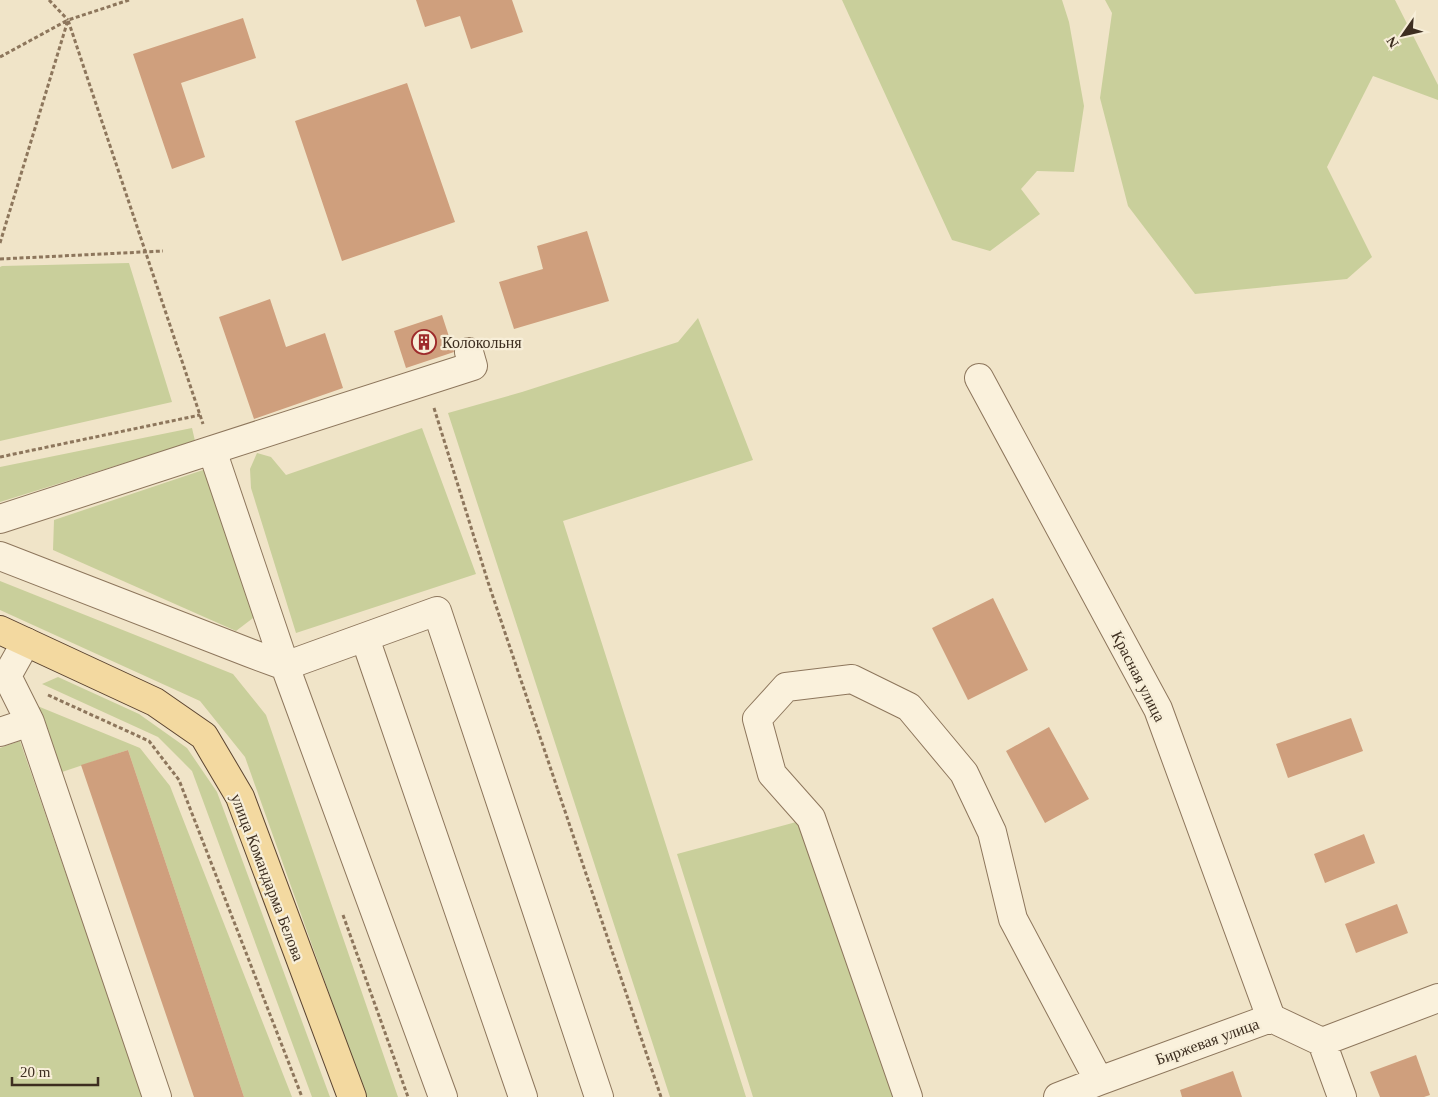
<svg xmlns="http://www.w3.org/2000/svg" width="1438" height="1097" viewBox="0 0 1438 1097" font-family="'Times New Roman',serif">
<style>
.green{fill:#c9cf9b}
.building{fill:#cf9f7d}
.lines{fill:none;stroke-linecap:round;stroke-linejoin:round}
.minor-casing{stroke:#8d765c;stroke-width:30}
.major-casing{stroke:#5b4430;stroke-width:30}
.path{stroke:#8d765c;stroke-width:3;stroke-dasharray:4 2.5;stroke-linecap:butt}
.minor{stroke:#faf1dc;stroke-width:28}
.major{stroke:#f3d9a0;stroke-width:28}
.labels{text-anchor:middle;stroke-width:4.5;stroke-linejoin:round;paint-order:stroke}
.poi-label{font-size:16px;fill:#3d2e20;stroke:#f7eed8;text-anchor:start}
.street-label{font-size:16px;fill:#3d2e20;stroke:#f7eed8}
</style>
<rect width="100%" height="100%" fill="#f0e4c8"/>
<path class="green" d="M 842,0 L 1062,0 L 1069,22 L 1084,106 L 1074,172 L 1037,171 L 1021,189 L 1040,214 L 990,251 L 952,240 Z
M 1105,0 L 1395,0 L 1438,85 L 1438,100 L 1373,76 L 1327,167 L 1372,257 L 1347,279 L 1195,294 L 1128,206 L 1100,98 L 1112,13 Z
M 129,263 L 172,402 L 0,441 L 0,267 L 2,266 Z
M 698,318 L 753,460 L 563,521 L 746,1097 L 670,1097 L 448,413 L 522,392 L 678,342 Z
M 192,428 L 195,441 L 0,502 L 0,467 Z
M 422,428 L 476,574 L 296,633 L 251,488 L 250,469 L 257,453 L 271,457 L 286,475 Z
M 209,468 L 257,615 L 236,631 L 53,550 L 54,520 Z
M 0,581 L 233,674 L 266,715 L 398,1097 L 366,1097 L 245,757 L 200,701 L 0,610 Z
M 58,677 L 139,714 L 187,748 L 217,792 L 330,1097 L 312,1097 L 192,771 L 158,737 L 42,684 Z
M 35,705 L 140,748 L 170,786 L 292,1097 L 244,1097 L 128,750 L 59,773 Z
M 20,741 L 143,1097 L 0,1097 L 0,748 Z
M 811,818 L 908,1097 L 753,1097 L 677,854 Z"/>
<path class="building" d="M 416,0 L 512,0 L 523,32 L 471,49 L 460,16 L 425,27 Z
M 243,18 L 256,58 L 181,83 L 205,157 L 172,169 L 133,54 Z
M 407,83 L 455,222 L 342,261 L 295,121 Z
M 587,231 L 609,301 L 514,329 L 499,282 L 543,269 L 537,246 Z
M 270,299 L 286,347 L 325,333 L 343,388 L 254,419 L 219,317 Z
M 442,315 L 454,352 L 406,368 L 394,331 Z
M 993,598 L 1028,670 L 968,700 L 932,628 Z
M 1351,718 L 1363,751 L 1288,778 L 1276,744 Z
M 1049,727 L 1089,799 L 1045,823 L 1006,751 Z
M 128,750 L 244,1097 L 194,1097 L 81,765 Z
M 1364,834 L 1375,863 L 1325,883 L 1314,854 Z
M 1397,904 L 1408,933 L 1356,953 L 1345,924 Z
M 1416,1055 L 1430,1095 L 1424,1097 L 1380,1097 L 1370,1072 Z
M 1233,1071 L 1242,1097 L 1182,1097 L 1180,1090 Z"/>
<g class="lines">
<defs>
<path id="minor" d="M 979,378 L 1158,709 L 1271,1018
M 212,450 L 473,366 L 469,352
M 0,519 L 212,450 L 285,666 L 443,1097
M 0,556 L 250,653 L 285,666 L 437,611 L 599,1097
M 365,638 L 523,1097
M 26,642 L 7,676 L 30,722
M 0,732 L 30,722 L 157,1097
M 1322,1042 L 1342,1097
M 908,1097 L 811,818 L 772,774 L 757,719 L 786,687 L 852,679 L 909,707 L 964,773 L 992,832 L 1013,919 L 1099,1081
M 1058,1097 L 1099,1081 L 1271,1018 L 1322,1042 L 1438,998"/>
<path id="major" d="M 0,630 L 155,702 L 204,736 L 240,797 L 352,1097"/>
</defs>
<use href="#minor" class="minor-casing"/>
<use href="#major" class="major-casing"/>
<path class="path" d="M 49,0 L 68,20
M 129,0 L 68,20 L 203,424
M 0,57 L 68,20
M 0,243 L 68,20
M 0,259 L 163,251
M 434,408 L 488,582 L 661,1097
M 0,457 L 200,415
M 48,695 L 149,741 L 179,780 L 302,1097
M 343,915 L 408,1097"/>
<use href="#minor" class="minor"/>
<use href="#major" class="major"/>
</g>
<defs>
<symbol id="building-ring" viewBox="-11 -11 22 22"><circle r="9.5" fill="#f7eed8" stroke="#9e2a2b" stroke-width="1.5"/><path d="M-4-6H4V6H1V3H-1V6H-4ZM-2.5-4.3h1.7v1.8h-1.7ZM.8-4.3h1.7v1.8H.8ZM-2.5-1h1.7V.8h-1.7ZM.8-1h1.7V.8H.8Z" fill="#9e2a2b"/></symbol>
</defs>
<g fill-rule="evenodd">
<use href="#building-ring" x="410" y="328" width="28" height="28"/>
</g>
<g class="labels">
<g class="poi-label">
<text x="442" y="348">Колокольня</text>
</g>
<g class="street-label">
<text transform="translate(1139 676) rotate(63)" y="6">Красная улица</text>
<text transform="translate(268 877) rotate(69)" y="6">улица Командарма Белова</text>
<text transform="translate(1207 1041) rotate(-20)" y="6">Биржевая улица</text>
</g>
</g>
<g transform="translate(1403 35) rotate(236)" stroke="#f7eed8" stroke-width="4" paint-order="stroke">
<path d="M0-4L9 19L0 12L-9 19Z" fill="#3d2e20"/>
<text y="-8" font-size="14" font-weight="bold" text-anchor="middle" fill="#3d2e20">N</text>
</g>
<path d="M12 1077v8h86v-8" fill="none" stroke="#3d2e20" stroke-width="2.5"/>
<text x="20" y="1077" font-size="15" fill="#3d2e20" stroke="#f7eed8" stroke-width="4" paint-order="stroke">20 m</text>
</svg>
